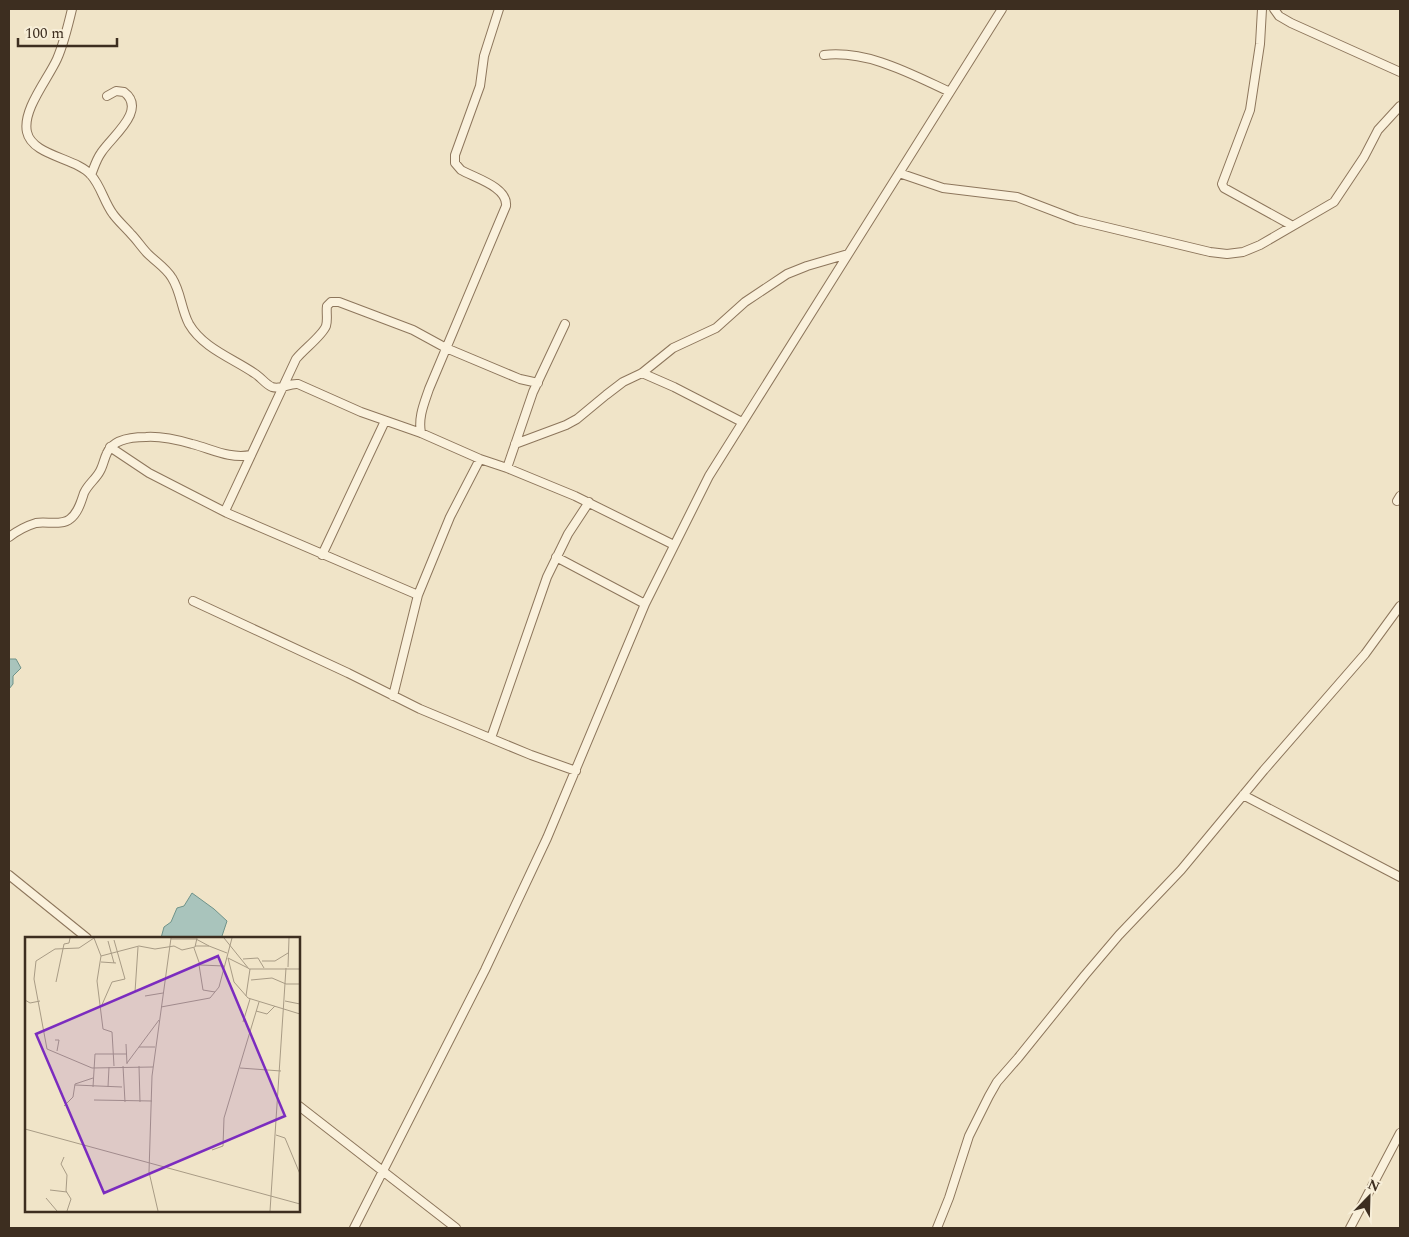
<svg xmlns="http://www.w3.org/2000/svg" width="1409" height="1237" viewBox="0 0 1409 1237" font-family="Spectral,serif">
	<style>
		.water { fill: #a9c4bc; stroke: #6f938a }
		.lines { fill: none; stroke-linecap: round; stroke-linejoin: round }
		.minor-casing { stroke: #8d765c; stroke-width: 10 }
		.minor { stroke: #faf1dc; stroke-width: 8 }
		.inset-road { fill: none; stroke: #a89b85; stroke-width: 1 }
		.view { fill: #7b2cbf; fill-opacity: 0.15; stroke: #7b2cbf; stroke-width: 2.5 }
		.inset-edge { fill: none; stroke: #3d2e20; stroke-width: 2.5 }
	</style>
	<rect width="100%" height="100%" fill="#f0e4c8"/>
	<path class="water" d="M 9,659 L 16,659 L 21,668 L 13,676 L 13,684 L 9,689 Z
		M 192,893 L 214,909 L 227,921 L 222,936 L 222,938 L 161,938 L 164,927 L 171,922 L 177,908 L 184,906 Z"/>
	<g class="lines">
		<defs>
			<path id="minor" d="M 72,9 C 68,26 64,43 57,59 C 48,79 22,110 27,132 C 32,156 77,158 91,175 C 101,186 104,202 113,214 C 118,221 125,227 131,234 C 137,240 142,248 148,254 C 156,262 166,268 172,278 C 181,292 181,309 189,324 C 203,348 232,358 254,373 C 261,377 265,384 272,387 C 281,390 289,383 298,384 L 361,412 L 421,433 L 480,459 L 507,468 L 575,496 L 674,545
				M 1262,9 L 1260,44 L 1250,110 L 1222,184 L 1224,188 L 1291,225
				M 1274,9 L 1279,16 L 1291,23 L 1400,72
				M 824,55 C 868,50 911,74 950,92
				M 899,173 L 943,188 L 1017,197 L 1077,220 L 1210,252 L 1227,254 L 1243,252 L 1260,245 L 1334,202 L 1364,157 L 1378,130 L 1400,106
				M 91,175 C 94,168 96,160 101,153 C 111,137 148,110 124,92 L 116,91 L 107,96
				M 642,373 L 674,387 L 742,422
				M 421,433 C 418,417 424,404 429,389 L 506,206 C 508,187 475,178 461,170 L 455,163 L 455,155 L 480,86 L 484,56 L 499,9
				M 515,444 L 566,425 L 577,419 L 606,395 L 623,382 L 642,373 L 673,348 L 716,328 L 745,302 L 787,274 L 807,266 L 848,254
				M 110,447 L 149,473 L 227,513 L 418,595
				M 507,468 L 533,392 L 565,324
				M 1397,501 L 1400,496
				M 225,511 L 296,359 C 304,349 322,336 326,326 C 328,320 326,312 327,306 L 331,302 L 339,302 L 413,330 L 446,348 L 520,379 L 538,383
				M 9,537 C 17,531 26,526 36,523 C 46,521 62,526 70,519 C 78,513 81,502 84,493 C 88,484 96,479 100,471 C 103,466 104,459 107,453 C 113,439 132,437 146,437 C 161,436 178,440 192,444 C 212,449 229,459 251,455
				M 322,555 L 385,421
				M 556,557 L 645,604
				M 193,601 L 348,673 L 420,709 L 531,755 L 576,771
				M 393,696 L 418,595 L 450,517 L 480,459
				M 491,738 L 547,577 L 568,534 L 589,502
				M 1243,795 L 1400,877
				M 9,875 L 87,938
				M 299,1106 L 456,1228
				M 354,1228 L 485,970 L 547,838 L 645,604 L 709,476 L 1002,9
				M 937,1228 L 949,1198 L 969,1136 L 989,1096 L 997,1082 L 1018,1058 L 1085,975 L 1119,935 L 1181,870 L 1264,770 L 1365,654 L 1400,606
				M 1350,1228 L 1400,1133"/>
		</defs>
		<use href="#minor" class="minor-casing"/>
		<use href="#minor" class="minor"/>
	</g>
	<g transform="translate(25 937)">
		<rect width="275" height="275" fill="#f0e4c8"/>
		<path class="inset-road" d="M 69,1 L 54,11 L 30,12 L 11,24 L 9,42 L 22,112 L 67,131 L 128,130M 69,1 L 76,19 L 72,44 L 78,92 L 87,95 L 89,129M 199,1 L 224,32 L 275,32M 146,2 L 171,2 L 184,9M 83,4 L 89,26M 170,9 L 184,9 L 202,16M 169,11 L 175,28 L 199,29M 76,19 L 114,9 L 130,12 L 149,9 L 157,13 L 170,10 L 172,1M 203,21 L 209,45 L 223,61 L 275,77M 203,21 L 223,31M 218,22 L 233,21 L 239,31M 237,24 L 250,24 L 263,16M 76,25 L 91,26M 174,28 L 178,53 L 190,55M 263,30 L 264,1M 226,43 L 247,41 L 261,47 L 275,47M 31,45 L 39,7 L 44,6 L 45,1M 110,55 L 113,10M 120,59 L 138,56M 221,59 L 225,32M 0,63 L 5,66 L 15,64M 260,64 L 275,67M 76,70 L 87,45 L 100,42 L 89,3M 136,70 L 185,61 L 194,50 L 207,1M 231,74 L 242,77 L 250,69M 218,85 L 225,62M 30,103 L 34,103 L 32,114M 101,107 L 102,127M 114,110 L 130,110M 102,126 L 134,83M 98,129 L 100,165M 114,129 L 115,165M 215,131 L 256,134M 50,148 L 97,150M 68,150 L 70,117 L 101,117M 83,150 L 84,130M 69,163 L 127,164M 39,169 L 48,160 L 50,147 L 68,141M 0,192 L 275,267M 251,198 L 260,201 L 275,237M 187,213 L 198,209 L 199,181 L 234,65M 39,220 L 36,227 L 42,238 L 41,254 L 46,262 L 42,274M 25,253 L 42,255M 21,261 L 32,274M 133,274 L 124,235 L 127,139 L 146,1M 245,274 L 261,31"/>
		<path class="view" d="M 193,19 L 260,179 L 79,256 L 11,97 Z"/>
		<rect width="275" height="275" class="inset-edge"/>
	</g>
	<rect width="1409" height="1237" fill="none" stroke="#3d2e20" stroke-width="20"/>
	<g transform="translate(1369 1197) rotate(23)" stroke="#f7eed8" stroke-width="4" paint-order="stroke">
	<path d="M0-4L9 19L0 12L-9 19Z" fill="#3d2e20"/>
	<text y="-8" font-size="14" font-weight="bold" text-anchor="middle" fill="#3d2e20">N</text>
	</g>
	<path d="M18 38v8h99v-8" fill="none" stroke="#3d2e20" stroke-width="2.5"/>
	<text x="25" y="38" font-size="15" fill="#3d2e20" stroke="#f7eed8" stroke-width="4" paint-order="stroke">100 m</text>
</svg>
